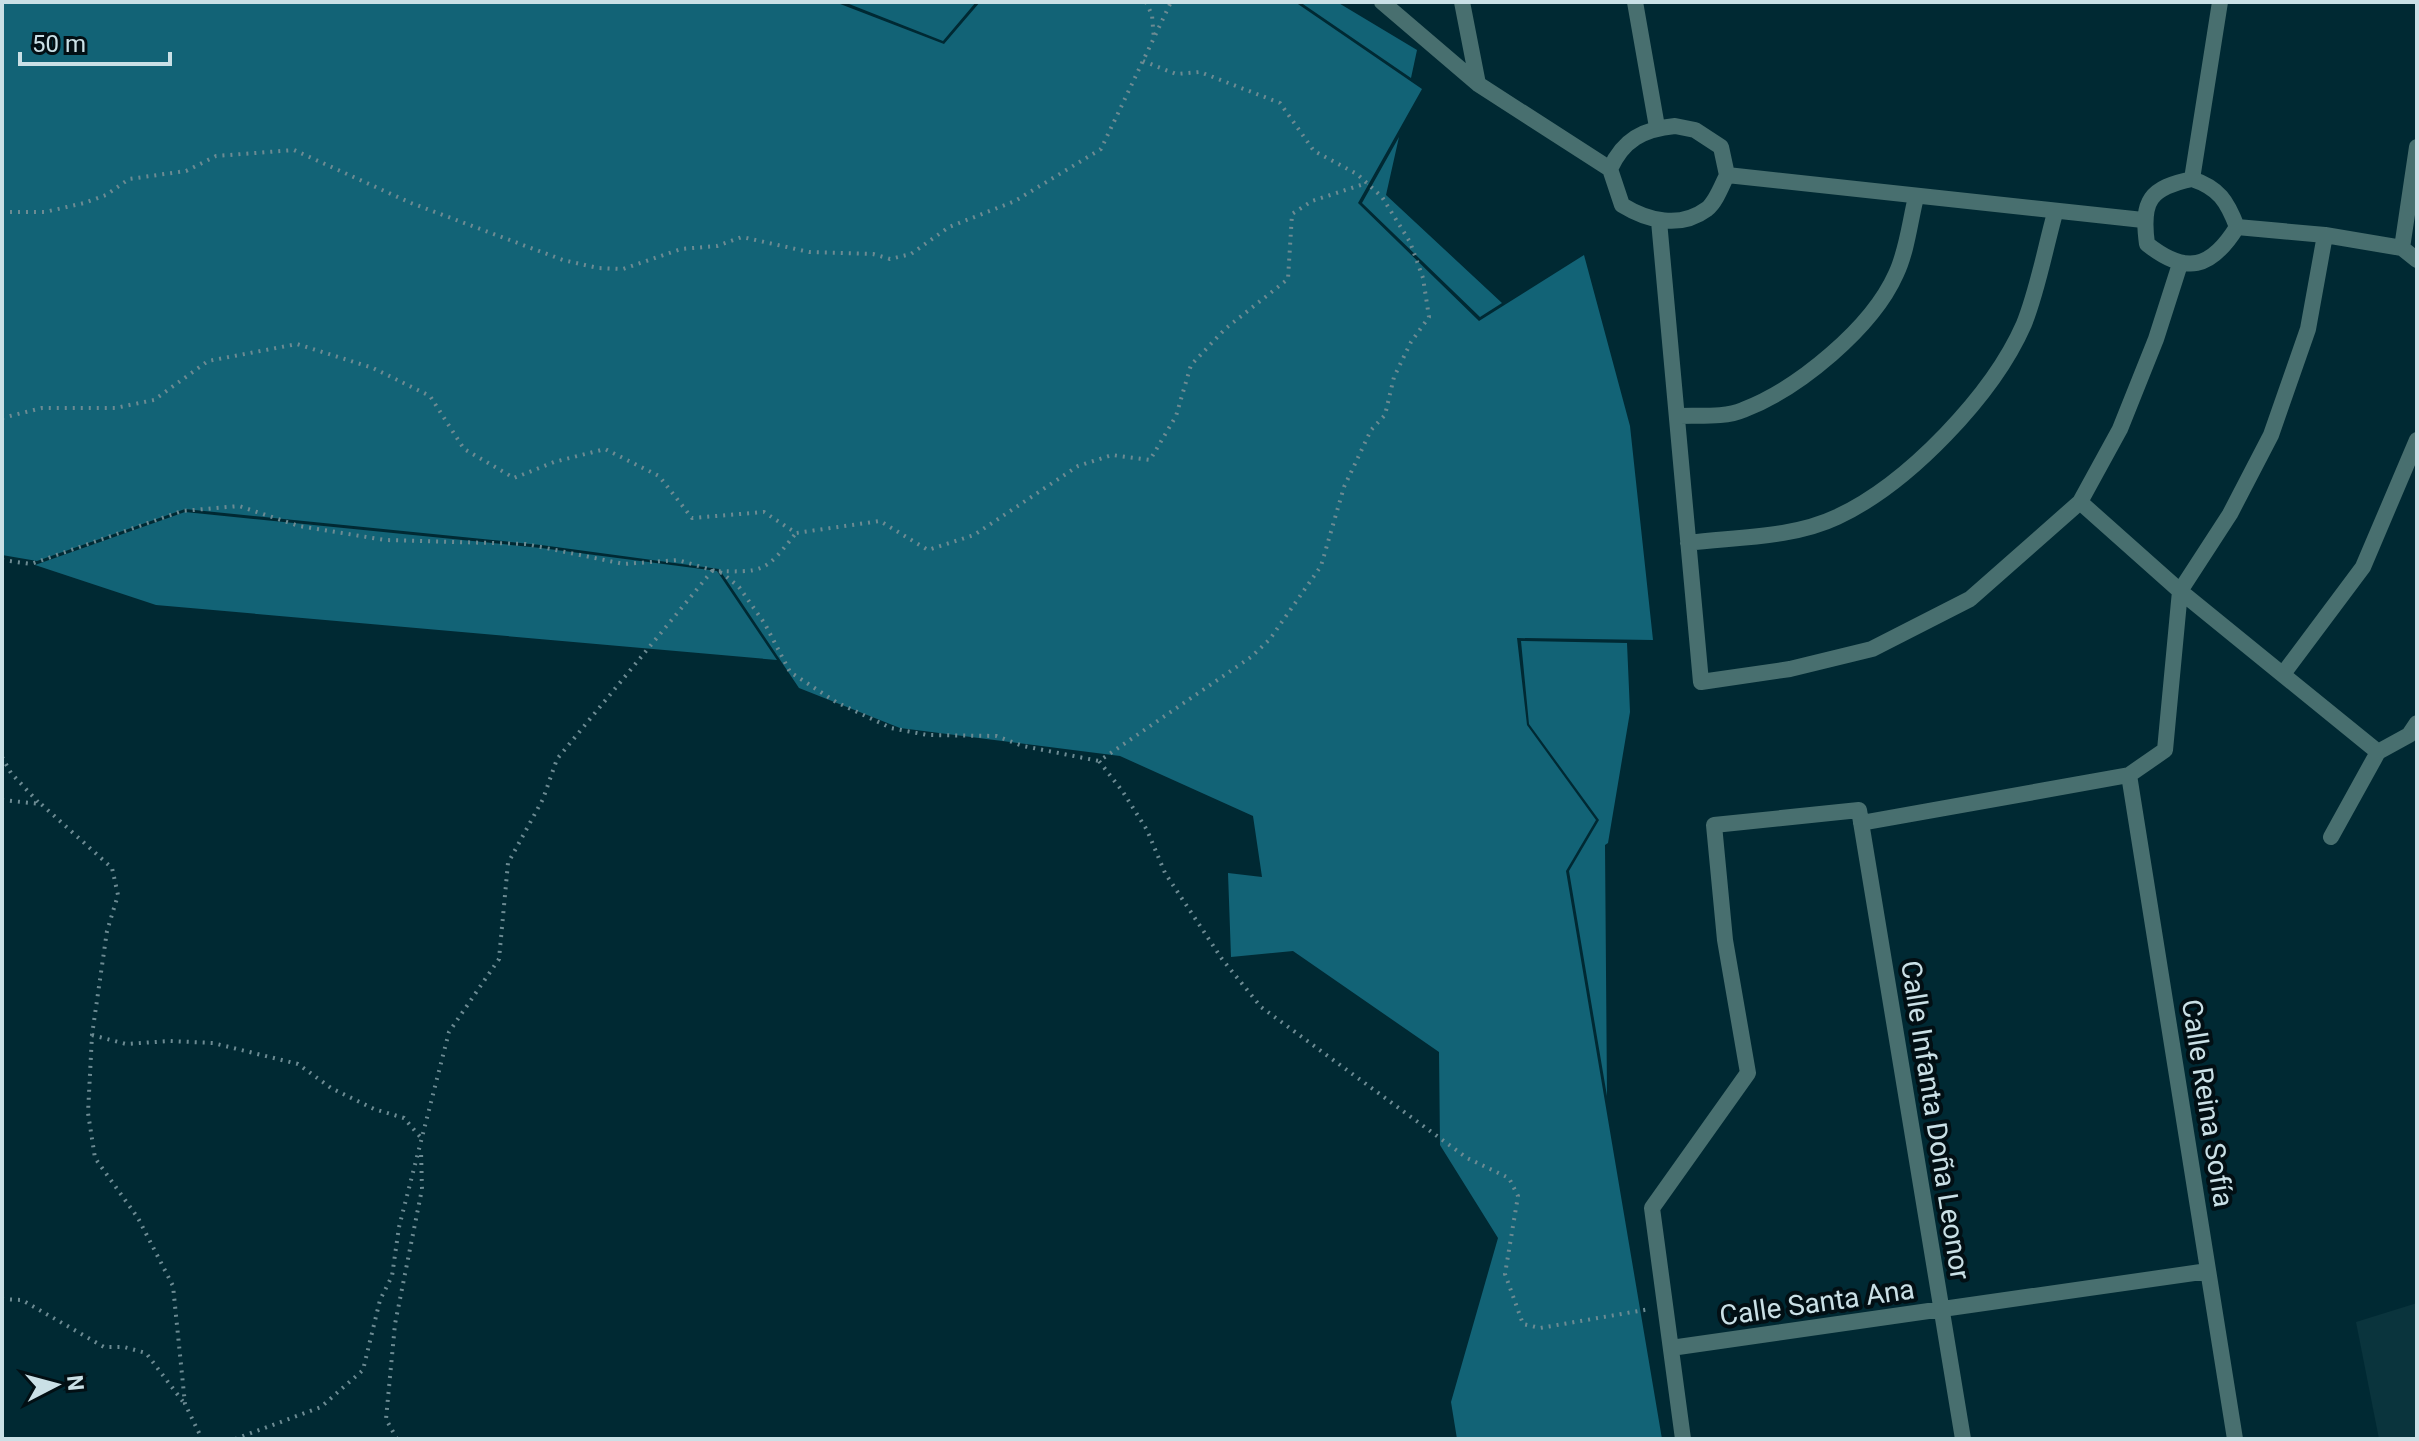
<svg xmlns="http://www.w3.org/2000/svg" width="2419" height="1441" viewBox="0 0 2419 1441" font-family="Roboto,sans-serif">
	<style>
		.built { fill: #0a343d }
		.forest { fill: #126376 }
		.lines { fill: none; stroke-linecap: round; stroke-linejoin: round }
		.path { stroke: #6c8b93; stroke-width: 4; stroke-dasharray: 2 6; stroke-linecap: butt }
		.street { stroke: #486f6f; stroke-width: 16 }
		.labels { text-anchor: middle; stroke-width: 8; stroke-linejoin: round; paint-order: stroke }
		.street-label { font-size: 28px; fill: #cae0e6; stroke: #020f14 }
	</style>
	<rect width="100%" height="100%" fill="#002933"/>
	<path class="built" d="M 2417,1303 L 2417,1439 L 2379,1439 L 2356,1322 Z"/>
	<path class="forest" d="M 2,2 L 835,2 L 944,44 L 980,2 L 1295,2 L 1422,89 L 1358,203 L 1479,321 L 1584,255 L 1630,426 L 1653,640 L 1517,638 L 1527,725 L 1596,820 L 1566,871 L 1662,1439 L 1457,1439 L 1451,1402 L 1498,1238 L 1440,1145 L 1439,1052 L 1293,951 L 1231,957 L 1228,873 L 1262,877 L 1253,816 L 1120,756 L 900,728 L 799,688 L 719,569 L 541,545 L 185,509 L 37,561 L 2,555 Z
		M 844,2 L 976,2 L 943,41 Z
		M 1300,2 L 1337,2 L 1417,50 L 1411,78 Z
		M 1399,137 L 1386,195 L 1502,303 L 1480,317 L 1362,203 Z
		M 185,512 L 541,548 L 717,571 L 777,660 L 156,605 L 35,565 Z
		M 1521,641 L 1627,643 L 1630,712 L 1608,843 L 1605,845 L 1607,1096 L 1569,871 L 1599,820 L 1529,724 Z"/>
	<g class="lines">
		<path class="path" d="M 1146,2 L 1152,15 L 1154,40
			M 1143,61 L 1176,74 L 1200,72 L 1280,103 L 1314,151 L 1357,174 L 1382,197 L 1410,242 L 1423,278 L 1429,317 L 1411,342 L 1394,377 L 1385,415 L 1371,430 L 1344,487 L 1321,566 L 1270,639 L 1251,657 L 1099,761 L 1123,792 L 1147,830 L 1165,873 L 1222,959 L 1261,1007 L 1467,1158 L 1509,1178 L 1518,1196 L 1505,1274 L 1523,1324 L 1540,1328 L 1650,1309
			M 2,212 L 45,212 L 84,203 L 106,195 L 129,179 L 186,171 L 216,156 L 294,150 L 411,203 L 563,260 L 598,268 L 623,269 L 681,249 L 717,246 L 742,237 L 809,252 L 873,254 L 890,259 L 911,254 L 949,227 L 1015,201 L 1101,149 L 1171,2
			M 2,418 L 42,408 L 115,408 L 154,400 L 208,361 L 297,344 L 373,368 L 430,396 L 464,449 L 514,478 L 554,462 L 605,449 L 659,476 L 692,518 L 764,512 L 796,533 L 880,521 L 928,550 L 974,535 L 1078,466 L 1112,455 L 1150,460 L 1176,416 L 1191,365 L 1225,329 L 1288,279 L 1292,214 L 1312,201 L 1367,183
			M 2,560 L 31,564 L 182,511 L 239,506 L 299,526 L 385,540 L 526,544 L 624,564 L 678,560 L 722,573 L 739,587 L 765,624 L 790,672 L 836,702 L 891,728 L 927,735 L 996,736 L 1023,746 L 1099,761
			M 2,757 L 11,773 L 39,803
			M 2,800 L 41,804 L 112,868 L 118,895 L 107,931 L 92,1035 L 88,1113 L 95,1158 L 138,1218 L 173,1286 L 185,1404 L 202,1439
			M 92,1035 L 126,1044 L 170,1041 L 213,1043 L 298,1064 L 331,1088 L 374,1109 L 404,1118 L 422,1139
			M 2,1299 L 22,1300 L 104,1347 L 124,1347 L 146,1353 L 184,1403
			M 235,1439 L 321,1407 L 363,1370 L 380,1300 L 392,1276 L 399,1227 L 449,1032 L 499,959 L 508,863 L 543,799 L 557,759 L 712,571 C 763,572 764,574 796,533
			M 397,1439 L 386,1419 L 395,1324 L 422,1189 L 421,1151"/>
		<path class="street" d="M 1382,2 L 1478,84 L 1610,169
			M 1462,2 L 1478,84
			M 1635,2 L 1657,127
			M 1675,126 L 1695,130 L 1721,147 L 1727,175 C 1722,185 1716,202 1707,209 C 1680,229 1648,221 1622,205 L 1610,169 C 1623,140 1643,129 1675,126 Z
			M 1727,175 L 2143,220
			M 2192,179 C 2219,188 2227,201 2237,227 C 2211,269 2186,275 2147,244 C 2141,200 2150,188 2192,179 Z
			M 2192,179 L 2220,2
			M 1659,221 L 1701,682 L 1790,669 L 1872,649 L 1970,599 L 2080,502 L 2120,429 L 2156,339 L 2180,264
			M 2237,227 L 2325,235 L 2402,248 L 2417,260
			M 2402,248 L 2417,147
			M 1677,416 C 1697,415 1725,418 1743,410 C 1798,389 1872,328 1896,274 C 1907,251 1910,221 1916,197
			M 2080,502 L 2180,591 L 2378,752
			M 1688,543 C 1736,537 1793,538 1837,517 C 1908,484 1993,395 2024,324 C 2038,289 2045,249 2055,213
			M 2283,674 L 2363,567 L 2417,440
			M 2129,775 L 2235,1439
			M 1861,823 L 2129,775 L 2165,750 L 2180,591 L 2230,514 L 2271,435 L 2308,329 L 2325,235
			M 2331,837 L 2378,752 L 2409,735 L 2417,723
			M 1671,1348 L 2208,1271
			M 1683,1439 L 1652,1208 L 1748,1073 L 1725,940 L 1714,825 L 1859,810 L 1963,1439"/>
	</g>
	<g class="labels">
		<g class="street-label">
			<text transform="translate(2208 1103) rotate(81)" y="10">Calle Reina Sofía</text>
			<text transform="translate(1936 1120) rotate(81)" y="10">Calle Infanta Doña Leonor</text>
			<text transform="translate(1817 1302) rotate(-8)" y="10">Calle Santa Ana</text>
		</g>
	</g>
	<rect width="2419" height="1441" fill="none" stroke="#cae0e6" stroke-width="8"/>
	<g transform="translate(56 1385) rotate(84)" stroke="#020f14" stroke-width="6" paint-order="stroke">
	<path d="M0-6L14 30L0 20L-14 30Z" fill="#cae0e6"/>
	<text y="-12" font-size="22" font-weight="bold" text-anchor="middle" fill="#cae0e6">N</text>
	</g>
	<path d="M20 52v12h150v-12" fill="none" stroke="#cae0e6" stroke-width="4"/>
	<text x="32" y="52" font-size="24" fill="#cae0e6" stroke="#020f14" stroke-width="6" paint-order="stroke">50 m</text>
</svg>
